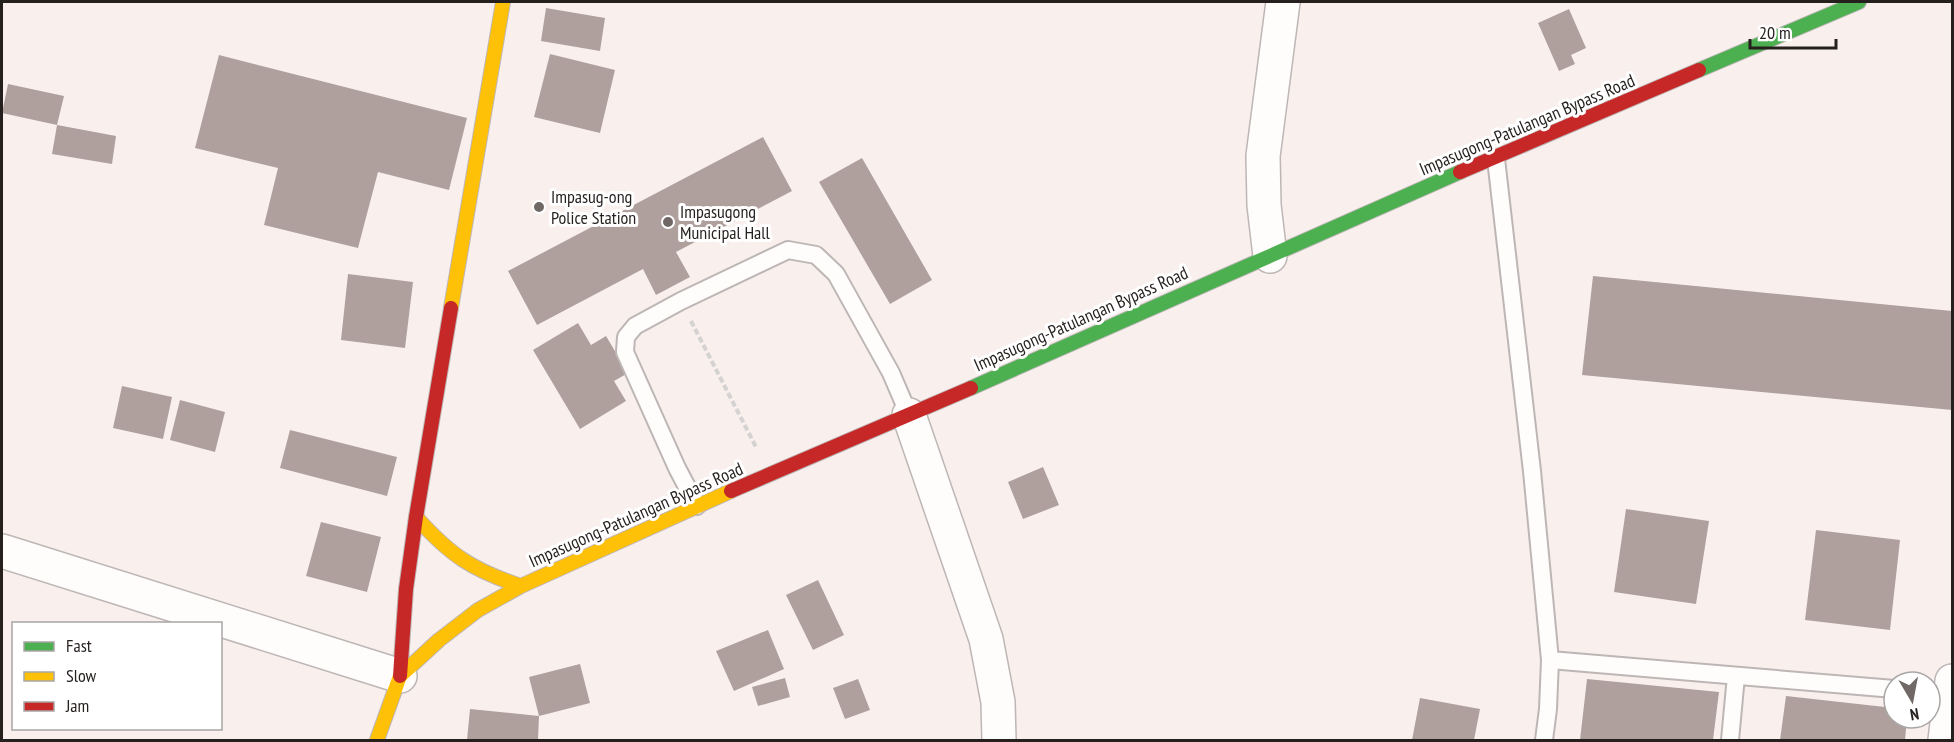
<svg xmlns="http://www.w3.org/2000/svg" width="1954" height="742" viewBox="0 0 1954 742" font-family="'PT Sans Narrow',sans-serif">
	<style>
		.building { fill: #afa09d }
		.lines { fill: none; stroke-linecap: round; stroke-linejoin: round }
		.lane-casing { stroke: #bdb6b5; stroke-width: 20 }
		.street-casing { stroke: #bdb6b5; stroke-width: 36 }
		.fast-casing { stroke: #bdb6b5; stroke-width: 16 }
		.slow-casing { stroke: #bdb6b5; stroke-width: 16 }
		.jam-casing { stroke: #bdb6b5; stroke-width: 16 }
		.path { stroke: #d5d2d2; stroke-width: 4; stroke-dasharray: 6 3; stroke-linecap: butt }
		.lane { stroke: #fefdfc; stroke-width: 16 }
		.street { stroke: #fefdfc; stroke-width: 33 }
		.fast { stroke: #4caf50; stroke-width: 14 }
		.slow { stroke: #ffc107; stroke-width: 14 }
		.jam { stroke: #c62828; stroke-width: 14 }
		.poi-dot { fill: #6f6867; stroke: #fff; stroke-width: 2 }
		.labels { text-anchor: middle; stroke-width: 6; stroke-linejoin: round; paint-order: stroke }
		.street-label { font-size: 18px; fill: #251f1e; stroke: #fff }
		.poi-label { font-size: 18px; fill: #251f1e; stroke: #fff; text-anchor: start }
	</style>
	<rect width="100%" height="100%" fill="#f9f0ee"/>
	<path class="building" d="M 546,8 L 605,18 L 600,51 L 541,41 Z
		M 1569,9 L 1586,48 L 1571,55 L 1575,64 L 1559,71 L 1538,23 Z
		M 550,54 L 615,70 L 600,133 L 534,117 Z
		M 219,55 L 467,118 L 449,190 L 378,172 L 358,248 L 264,225 L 278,168 L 195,148 Z
		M 8,84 L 64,96 L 57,125 L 2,113 Z
		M 57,125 L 116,136 L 112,164 L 52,154 Z
		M 763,137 L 792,191 L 676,252 L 690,277 L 656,295 L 643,269 L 537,325 L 508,271 Z
		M 862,158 L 932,280 L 890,304 L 819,182 Z
		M 348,274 L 413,282 L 405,348 L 341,340 Z
		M 1593,276 L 1952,311 L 1952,410 L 1582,375 Z
		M 578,323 L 591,345 L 606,336 L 628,373 L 614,381 L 626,401 L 580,429 L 533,350 Z
		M 122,386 L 172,397 L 163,439 L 113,428 Z
		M 180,400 L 225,412 L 215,452 L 170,440 Z
		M 290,430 L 397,457 L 387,496 L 280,468 Z
		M 1043,467 L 1059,505 L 1023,519 L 1008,482 Z
		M 1626,509 L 1709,521 L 1696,604 L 1614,592 Z
		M 321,522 L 381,537 L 367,592 L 306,576 Z
		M 1816,530 L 1900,540 L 1890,630 L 1805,620 Z
		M 818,580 L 844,635 L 813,650 L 786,595 Z
		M 768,630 L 784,669 L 734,691 L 716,651 Z
		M 580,664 L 590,703 L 539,716 L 529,677 Z
		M 785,678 L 790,697 L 758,706 L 752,687 Z
		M 858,679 L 870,710 L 845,719 L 833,688 Z
		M 1587,679 L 1719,692 L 1713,740 L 1580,740 Z
		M 1786,696 L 1894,708 L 1894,718 L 1907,718 L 1905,740 L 1780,740 Z
		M 1420,698 L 1480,709 L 1474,740 L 1412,740 Z
		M 470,709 L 539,716 L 538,740 L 467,740 Z"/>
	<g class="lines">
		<defs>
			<path id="lane" d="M 1496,159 L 1532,471 L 1550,660 L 1548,709 L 1544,740
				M 697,506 L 677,468 L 625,352 L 626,337 L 635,326 L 681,301 L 788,250 L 816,255 L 836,274 L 891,373 L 909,415
				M 1550,660 L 1894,689
				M 1730,740 L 1736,676"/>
			<path id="street" d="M 1270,256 L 1264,205 L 1263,156 L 1283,2
				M 909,415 L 986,639 L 998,702 L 999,740
				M 2,551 L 400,676
				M 1945,740 L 1952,681"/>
			<path id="fast" d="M 1699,70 L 1859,2
				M 971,388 L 1460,172"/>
			<path id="slow" d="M 451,308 L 503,2
				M 416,517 C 450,555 472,570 521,586
				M 377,740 L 400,676 L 439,640 L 478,610 L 521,586 L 731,491"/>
			<path id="jam" d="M 1460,172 L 1699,70
				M 731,491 L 971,388
				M 400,676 L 406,589 L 416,517 L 451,308"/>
		</defs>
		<use href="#lane" class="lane-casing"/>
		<use href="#street" class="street-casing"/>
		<use href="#fast" class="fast-casing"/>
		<use href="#slow" class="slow-casing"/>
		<use href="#jam" class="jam-casing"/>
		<path class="path" d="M 691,321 L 756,447"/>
		<use href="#lane" class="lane"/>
		<use href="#street" class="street"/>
		<use href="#fast" class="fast"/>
		<use href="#slow" class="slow"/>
		<use href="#jam" class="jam"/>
	</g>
	<g class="poi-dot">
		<circle cx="539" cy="207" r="6"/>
		<circle cx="668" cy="222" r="6"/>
	</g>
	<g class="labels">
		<g class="street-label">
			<text transform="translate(1527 125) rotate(-23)" y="6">Impasugong-Patulangan Bypass Road</text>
			<text transform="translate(1081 319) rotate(-24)" y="6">Impasugong-Patulangan Bypass Road</text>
			<text transform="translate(636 515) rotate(-24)" y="6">Impasugong-Patulangan Bypass Road</text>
		</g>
		<g class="poi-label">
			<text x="551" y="203">Impasug-ong<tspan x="551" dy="21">Police Station</tspan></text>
			<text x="680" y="218">Impasugong<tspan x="680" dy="21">Municipal Hall</tspan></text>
		</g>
	</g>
	<rect width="1954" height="742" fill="none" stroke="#251f1e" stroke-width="6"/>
	<rect x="12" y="622" width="210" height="108" fill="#ffffff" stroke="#a8a5a5" stroke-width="1.5"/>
	<rect x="24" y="642" width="30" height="9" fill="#4caf50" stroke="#a8a5a5" stroke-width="1.5"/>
	<text x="66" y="652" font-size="18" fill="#251f1e">Fast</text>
	<rect x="24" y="672" width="30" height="9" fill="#ffc107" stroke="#a8a5a5" stroke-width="1.5"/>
	<text x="66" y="682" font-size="18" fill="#251f1e">Slow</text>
	<rect x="24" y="702" width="30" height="9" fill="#c62828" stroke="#a8a5a5" stroke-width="1.5"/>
	<text x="66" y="712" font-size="18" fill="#251f1e">Jam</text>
	<g transform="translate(1912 700) rotate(170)"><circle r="28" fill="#ffffff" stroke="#a8a5a5" stroke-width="1.5"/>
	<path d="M0-4.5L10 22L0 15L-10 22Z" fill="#6f6867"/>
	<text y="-9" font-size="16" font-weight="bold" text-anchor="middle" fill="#251f1e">N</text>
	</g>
	<path d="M1750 39v9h86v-9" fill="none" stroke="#251f1e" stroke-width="3"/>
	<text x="1759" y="39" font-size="18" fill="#251f1e" stroke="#ffffff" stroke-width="4.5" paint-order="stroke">20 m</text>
</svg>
